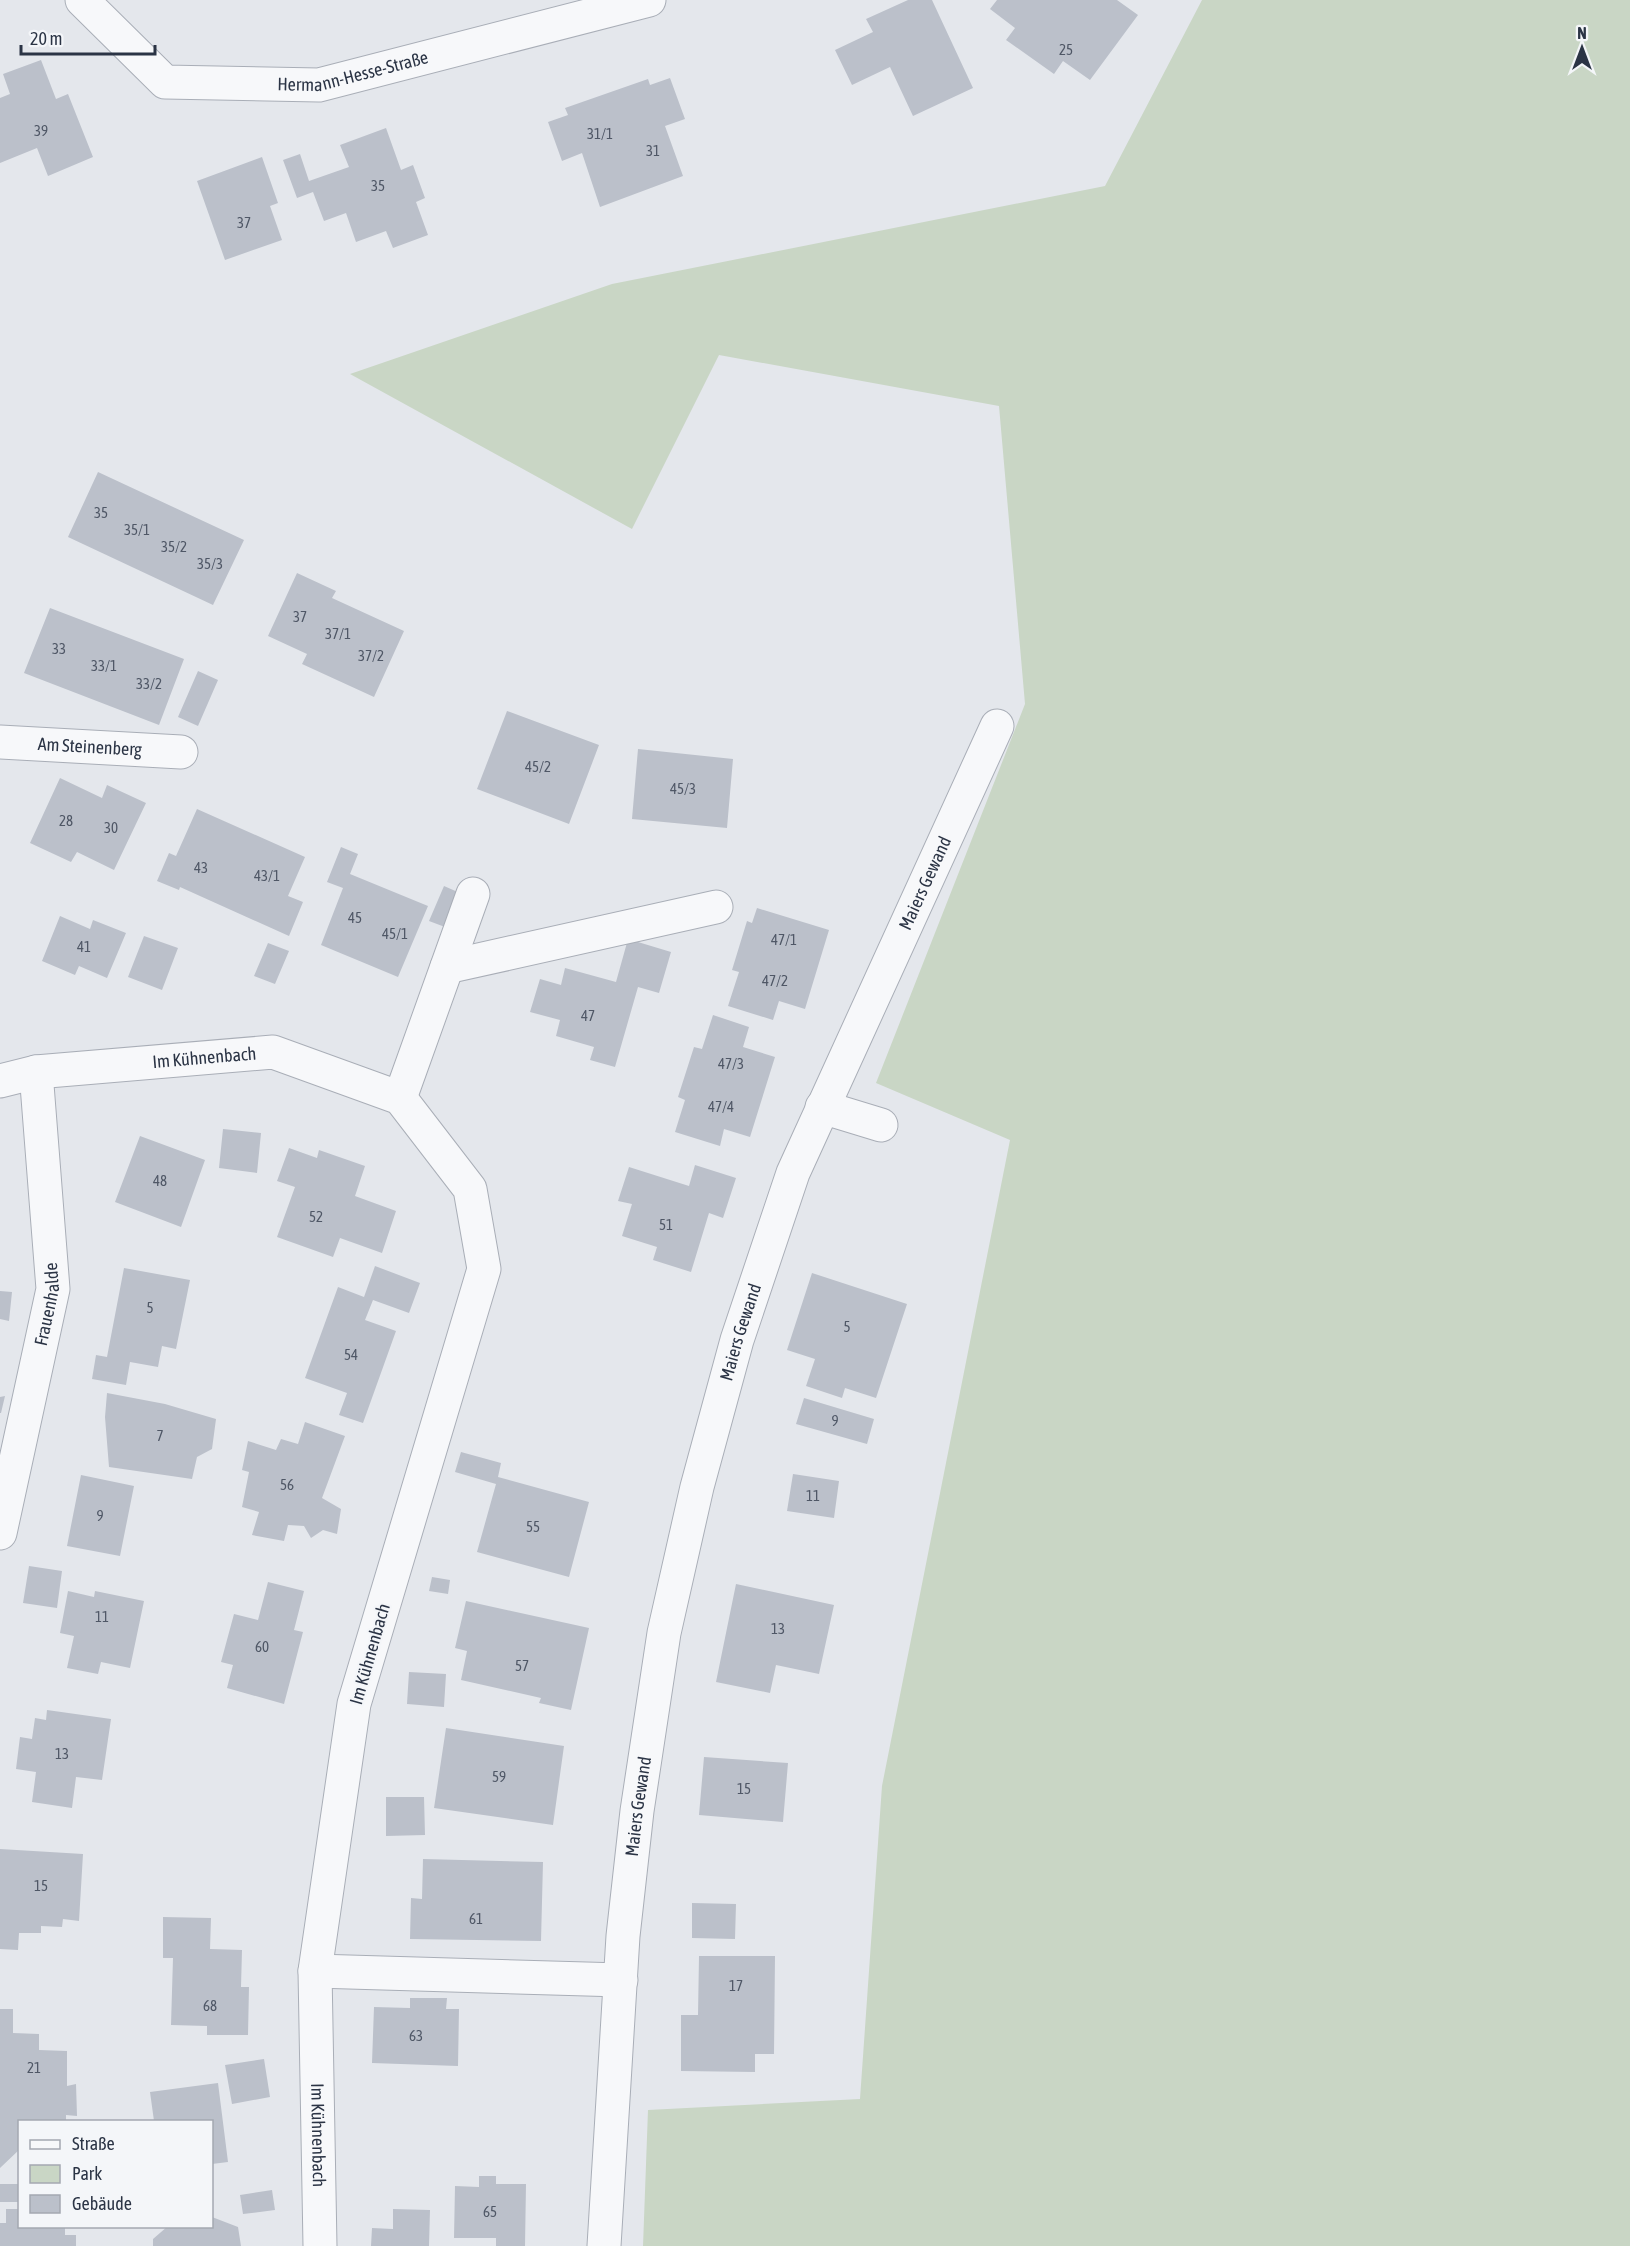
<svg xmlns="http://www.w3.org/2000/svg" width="1630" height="2246" viewBox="0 0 1630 2246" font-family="'Asap Condensed',sans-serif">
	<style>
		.green { fill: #c9d6c5 }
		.building { fill: #bbc0ca }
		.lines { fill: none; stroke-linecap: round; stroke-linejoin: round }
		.minor-casing { stroke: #a9aeb7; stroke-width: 35 }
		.minor { stroke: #f7f8fa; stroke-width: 33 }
		.labels { text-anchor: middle; stroke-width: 4.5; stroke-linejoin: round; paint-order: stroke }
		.number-label { font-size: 15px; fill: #4f5766 }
		.street-label { font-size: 18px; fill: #2b3445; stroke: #f4f6f9 }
	</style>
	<rect width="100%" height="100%" fill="#e4e7ec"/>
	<path class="green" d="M 1202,0 L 1630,0 L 1630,2246 L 643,2246 L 648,2110 L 860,2099 L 882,1786 L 1010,1140 L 876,1083 L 1025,704 L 999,406 L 719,355 L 632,529 L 350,374 L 612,284 L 1105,186 Z"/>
	<path class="building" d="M 908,0 L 932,0 L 973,88 L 913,116 L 890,67 L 852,85 L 835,50 L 873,32 L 866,19 Z
		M 997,0 L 1117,0 L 1138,15 L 1090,80 L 1063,61 L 1054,74 L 1006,40 L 1015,28 L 990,9 Z
		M 41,60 L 56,99 L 68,94 L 93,157 L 48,176 L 37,148 L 0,163 L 0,98 L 10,94 L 3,74 Z
		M 670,78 L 685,119 L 665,126 L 683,176 L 600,207 L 582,153 L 562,161 L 548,122 L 568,115 L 565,108 L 648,79 L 650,85 Z
		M 386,128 L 401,170 L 413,165 L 425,198 L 416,202 L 428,235 L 393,248 L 386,231 L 356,242 L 346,213 L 324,221 L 313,192 L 297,198 L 283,160 L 300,154 L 309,181 L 349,167 L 340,145 Z
		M 262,157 L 278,203 L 270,206 L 282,240 L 225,260 L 197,181 Z
		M 98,472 L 244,540 L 213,605 L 68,537 Z
		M 297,573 L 336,591 L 332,598 L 404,631 L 374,697 L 302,664 L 307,654 L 268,636 Z
		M 50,608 L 184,659 L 159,725 L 24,673 Z
		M 198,671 L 218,680 L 198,726 L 178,717 Z
		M 507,711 L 599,745 L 569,824 L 477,789 Z
		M 638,749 L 733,759 L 727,828 L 632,819 Z
		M 60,778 L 102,798 L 107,785 L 146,803 L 114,870 L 77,852 L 71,862 L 30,843 Z
		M 197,809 L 305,857 L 288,896 L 303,902 L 289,936 L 180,887 L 179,890 L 157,881 L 169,853 L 176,856 Z
		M 341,847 L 358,854 L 350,874 L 428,906 L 398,977 L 321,945 L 343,888 L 327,882 Z
		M 444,886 L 460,893 L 445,927 L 429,921 Z
		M 757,908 L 829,930 L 805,1009 L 779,1001 L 773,1020 L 728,1006 L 739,972 L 732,970 L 747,921 L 752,923 Z
		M 60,916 L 90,929 L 93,920 L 126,933 L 107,978 L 79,966 L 75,975 L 42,961 Z
		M 144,936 L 178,948 L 162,990 L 128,977 Z
		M 628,939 L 671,952 L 659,993 L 638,987 L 615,1067 L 590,1060 L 594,1047 L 556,1036 L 560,1020 L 530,1012 L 540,979 L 561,985 L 565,968 L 616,982 Z
		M 268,943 L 289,951 L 275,984 L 254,976 Z
		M 713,1015 L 749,1027 L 743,1047 L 775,1057 L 750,1137 L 724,1129 L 720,1146 L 675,1132 L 685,1100 L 678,1097 L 694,1047 L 702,1049 Z
		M 223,1129 L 261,1133 L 257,1173 L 219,1168 Z
		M 140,1136 L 205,1160 L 181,1227 L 115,1202 Z
		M 289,1148 L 317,1158 L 319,1150 L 365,1166 L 355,1196 L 396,1211 L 382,1253 L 340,1238 L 333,1257 L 277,1237 L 295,1187 L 277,1181 Z
		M 695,1165 L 736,1178 L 723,1218 L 709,1213 L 691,1272 L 653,1260 L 657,1247 L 622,1236 L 632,1204 L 618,1201 L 629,1167 L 689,1186 Z
		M 375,1266 L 420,1283 L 409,1313 L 373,1300 L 365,1320 L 396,1331 L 363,1423 L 339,1415 L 347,1393 L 305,1378 L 338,1287 L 364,1297 Z
		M 124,1268 L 190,1280 L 176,1349 L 162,1346 L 158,1367 L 130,1362 L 126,1385 L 92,1379 L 96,1355 L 107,1357 Z
		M 812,1273 L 907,1304 L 876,1398 L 845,1388 L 842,1398 L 806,1386 L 815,1359 L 787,1350 Z
		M 0,1291 L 12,1292 L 9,1321 L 0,1319 Z
		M 107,1393 L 165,1404 L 216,1419 L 212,1449 L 197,1457 L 192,1479 L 109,1467 L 105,1417 Z
		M 5,1396 L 1,1413 L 0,1413 L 0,1397 Z
		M 804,1398 L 874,1419 L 867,1444 L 796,1424 Z
		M 305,1422 L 345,1436 L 322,1498 L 341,1509 L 337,1534 L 323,1530 L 311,1538 L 304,1526 L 288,1525 L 284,1541 L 252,1535 L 259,1512 L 242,1507 L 249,1472 L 242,1470 L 248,1441 L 276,1450 L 281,1439 L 298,1444 Z
		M 461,1452 L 501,1463 L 498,1477 L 589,1502 L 569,1577 L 477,1552 L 496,1484 L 455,1472 Z
		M 793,1474 L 839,1481 L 834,1518 L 787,1511 Z
		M 81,1475 L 134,1486 L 120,1556 L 67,1546 Z
		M 29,1566 L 62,1571 L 57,1608 L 23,1603 Z
		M 432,1577 L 450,1580 L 448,1594 L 429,1591 Z
		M 268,1582 L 304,1591 L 294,1630 L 303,1632 L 284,1704 L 227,1688 L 233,1665 L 221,1662 L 234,1614 L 258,1620 Z
		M 736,1584 L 834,1605 L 819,1674 L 776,1665 L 770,1693 L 716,1682 Z
		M 68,1591 L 94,1597 L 95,1591 L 144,1601 L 130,1668 L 101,1662 L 98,1674 L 67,1668 L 74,1636 L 60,1633 Z
		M 466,1601 L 589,1628 L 571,1710 L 539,1703 L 541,1698 L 461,1680 L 467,1651 L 455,1648 Z
		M 409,1672 L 446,1674 L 444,1707 L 407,1704 Z
		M 47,1710 L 111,1719 L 102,1780 L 76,1777 L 72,1808 L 32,1802 L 36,1772 L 16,1769 L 20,1737 L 32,1739 L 35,1718 L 46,1720 Z
		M 446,1728 L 564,1746 L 553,1825 L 434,1808 Z
		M 704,1757 L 788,1763 L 783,1822 L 699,1815 Z
		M 386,1797 L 424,1797 L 425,1835 L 386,1836 Z
		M 0,1849 L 83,1854 L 79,1921 L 63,1919 L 62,1927 L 41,1926 L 41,1933 L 19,1933 L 18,1950 L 0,1949 Z
		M 423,1859 L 543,1862 L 541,1941 L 410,1939 L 411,1898 L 422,1899 Z
		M 692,1903 L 736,1904 L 735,1939 L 692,1938 Z
		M 163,1917 L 211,1918 L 210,1949 L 242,1950 L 241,1987 L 249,1987 L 248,2035 L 207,2035 L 207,2026 L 171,2025 L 173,1958 L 163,1958 Z
		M 699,1956 L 775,1956 L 774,2054 L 755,2054 L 755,2072 L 681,2071 L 681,2015 L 698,2015 Z
		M 410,1998 L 447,1998 L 446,2009 L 459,2009 L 458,2066 L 372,2063 L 374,2007 L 410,2008 Z
		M 0,2009 L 13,2009 L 13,2033 L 39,2034 L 39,2050 L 67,2051 L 67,2086 L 76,2084 L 77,2116 L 66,2115 L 66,2121 L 20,2121 L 20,2149 L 0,2168 Z
		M 264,2059 L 270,2097 L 232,2104 L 225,2065 Z
		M 218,2083 L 228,2162 L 212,2164 L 212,2121 L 154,2121 L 150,2092 Z
		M 479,2176 L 496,2176 L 496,2184 L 526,2184 L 525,2246 L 496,2246 L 496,2238 L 454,2238 L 455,2186 L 479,2187 Z
		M 0,2184 L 20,2184 L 20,2202 L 0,2202 Z
		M 272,2190 L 275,2210 L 243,2214 L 240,2195 Z
		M 6,2209 L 20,2209 L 20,2226 L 65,2226 L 65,2235 L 76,2235 L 76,2246 L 0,2246 L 0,2223 L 6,2223 Z
		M 393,2209 L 430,2210 L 429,2246 L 371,2246 L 372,2228 L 393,2229 Z
		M 212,2217 L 238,2227 L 241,2246 L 153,2246 L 153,2239 L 168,2226 L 212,2226 Z"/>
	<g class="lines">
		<defs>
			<g id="minor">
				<path id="s1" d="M 82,0 L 165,82 L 319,85 L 649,0"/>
				<path id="s2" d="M 0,742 L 181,752"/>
				<path d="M 447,967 L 716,907"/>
				<path id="s3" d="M 0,1081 L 36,1072 L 273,1052 L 400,1098 L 470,1189 L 484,1269 L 354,1704 L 315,1971 L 320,2246"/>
				<path d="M 400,1098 L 473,894"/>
				<path d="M 822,1107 L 881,1125"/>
				<path id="s4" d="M 0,1533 L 53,1289 L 36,1072"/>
				<path d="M 315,1971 L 621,1980"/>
				<path id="s5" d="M 604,2246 L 623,1936 L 637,1811 L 664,1633 L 697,1487 L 737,1340 L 793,1173 L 997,726"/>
			</g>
		</defs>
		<use href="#minor" class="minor-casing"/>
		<use href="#minor" class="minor"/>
	</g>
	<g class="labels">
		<g class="number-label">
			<text x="1066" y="55">25</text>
			<text x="41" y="136">39</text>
			<text x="600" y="139">31/1</text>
			<text x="653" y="156">31</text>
			<text x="378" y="191">35</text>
			<text x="244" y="228">37</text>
			<text x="101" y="518">35</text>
			<text x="137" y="535">35/1</text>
			<text x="174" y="552">35/2</text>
			<text x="210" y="569">35/3</text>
			<text x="300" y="622">37</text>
			<text x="338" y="639">37/1</text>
			<text x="59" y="654">33</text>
			<text x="371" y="661">37/2</text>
			<text x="104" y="671">33/1</text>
			<text x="149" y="689">33/2</text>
			<text x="538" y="772">45/2</text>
			<text x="683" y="794">45/3</text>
			<text x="66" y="826">28</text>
			<text x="111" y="833">30</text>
			<text x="201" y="873">43</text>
			<text x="267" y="881">43/1</text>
			<text x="355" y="923">45</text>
			<text x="395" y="939">45/1</text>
			<text x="784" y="945">47/1</text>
			<text x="84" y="952">41</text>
			<text x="775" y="986">47/2</text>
			<text x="588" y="1021">47</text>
			<text x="731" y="1069">47/3</text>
			<text x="721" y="1112">47/4</text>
			<text x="160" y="1186">48</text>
			<text x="316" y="1222">52</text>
			<text x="666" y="1230">51</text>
			<text x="150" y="1313">5</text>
			<text x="847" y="1332">5</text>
			<text x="351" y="1360">54</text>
			<text x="835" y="1426">9</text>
			<text x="160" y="1441">7</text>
			<text x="287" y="1490">56</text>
			<text x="813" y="1501">11</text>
			<text x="100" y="1521">9</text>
			<text x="533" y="1532">55</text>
			<text x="102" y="1622">11</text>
			<text x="778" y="1634">13</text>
			<text x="262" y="1652">60</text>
			<text x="522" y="1671">57</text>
			<text x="62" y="1759">13</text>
			<text x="499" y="1782">59</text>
			<text x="744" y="1794">15</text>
			<text x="41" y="1891">15</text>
			<text x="476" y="1924">61</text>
			<text x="736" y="1991">17</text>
			<text x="210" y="2011">68</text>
			<text x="416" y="2041">63</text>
			<text x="34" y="2073">21</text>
			<text x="490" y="2217">65</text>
		</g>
		<g class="street-label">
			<text dy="6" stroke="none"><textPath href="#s1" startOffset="306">Hermann-Hesse-Straße</textPath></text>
			<text dy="6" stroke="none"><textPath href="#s2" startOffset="90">Am Steinenberg</textPath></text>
			<text dy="6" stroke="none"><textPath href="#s5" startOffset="1413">Maiers Gewand</textPath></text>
			<text dy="6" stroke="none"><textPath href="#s3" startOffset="206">Im Kühnenbach</textPath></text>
			<text dy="6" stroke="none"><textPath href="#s4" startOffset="234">Frauenhalde</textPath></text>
			<text dy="6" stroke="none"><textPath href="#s5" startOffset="927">Maiers Gewand</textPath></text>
			<text transform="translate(370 1654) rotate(-74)" y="6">Im Kühnenbach</text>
			<text dy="6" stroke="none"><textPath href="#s5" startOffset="441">Maiers Gewand</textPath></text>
			<text dy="6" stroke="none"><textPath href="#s3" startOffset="1494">Im Kühnenbach</textPath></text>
		</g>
	</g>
	<rect x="18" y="2120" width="195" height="108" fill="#f4f6f9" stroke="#a4a8b1" stroke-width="1.5"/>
	<rect x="30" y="2140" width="30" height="9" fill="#f7f8fa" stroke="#a4a8b1" stroke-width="1.5"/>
	<text x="72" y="2150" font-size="18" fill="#2b3445">Straße</text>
	<rect x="30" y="2165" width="30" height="18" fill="#c9d6c5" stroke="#a4a8b1" stroke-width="1.5"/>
	<text x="72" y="2180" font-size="18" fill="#2b3445">Park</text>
	<rect x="30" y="2195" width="30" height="18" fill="#bbc0ca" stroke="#a4a8b1" stroke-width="1.5"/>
	<text x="72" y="2210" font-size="18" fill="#2b3445">Gebäude</text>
	<g transform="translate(1582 48)" stroke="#f4f6f9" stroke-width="4.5" paint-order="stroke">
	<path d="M0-4.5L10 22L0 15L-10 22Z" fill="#2b3445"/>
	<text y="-9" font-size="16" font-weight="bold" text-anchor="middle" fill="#2b3445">N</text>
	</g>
	<path d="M21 45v9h134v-9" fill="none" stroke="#2b3445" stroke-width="3"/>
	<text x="30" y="45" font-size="18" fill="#2b3445" stroke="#f4f6f9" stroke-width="4.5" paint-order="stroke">20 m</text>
</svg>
